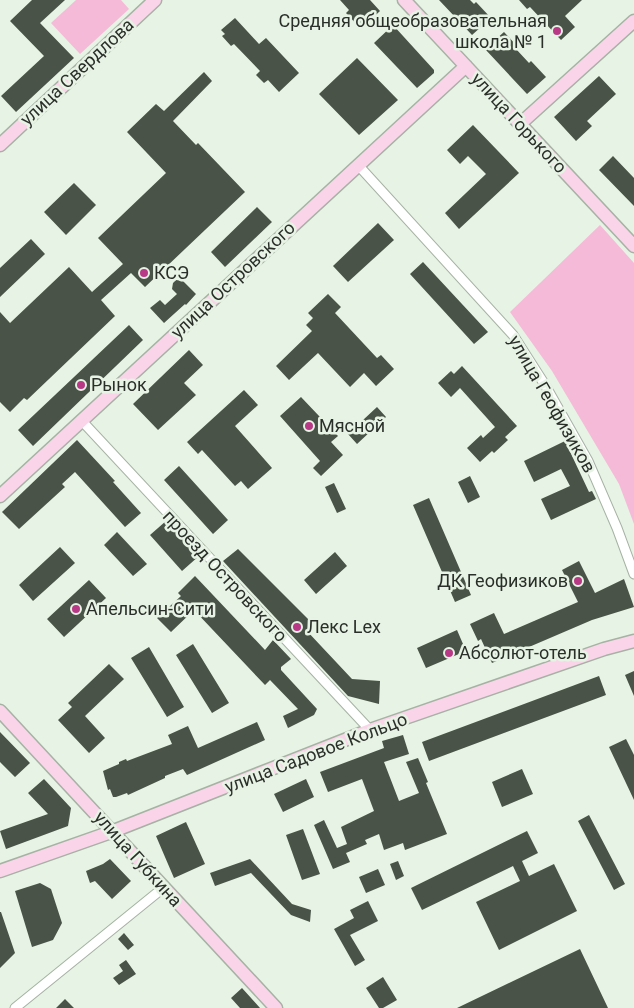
<svg xmlns="http://www.w3.org/2000/svg" width="634" height="1008" viewBox="0 0 634 1008" font-family="Roboto,sans-serif">
	<style>
		.green { fill: #f5bad7 }
		.building { fill: #495347 }
		.lines { fill: none; stroke-linecap: round; stroke-linejoin: round }
		.street-casing { stroke: #a6b2a4; stroke-width: 11 }
		.secondary-casing { stroke: #a6b2a4; stroke-width: 15 }
		.street { stroke: #fff; stroke-width: 9 }
		.secondary { stroke: #fad5ea; stroke-width: 12 }
		.poi-dot { fill: #b83986; stroke: #e7f3e4; stroke-width: 2 }
		.labels { text-anchor: middle; stroke-width: 5; stroke-linejoin: round; paint-order: stroke }
		.poi-label { font-size: 18px; fill: #2b2f2a; stroke: #e7f3e4; text-anchor: start }
		.street-label { font-size: 18px; fill: #2b2f2a; stroke: #e7f3e4 }
	</style>
	<rect width="100%" height="100%" fill="#e7f3e4"/>
	<path class="green" d="M 76,0 L 121,0 L 129,9 L 80,54 L 51,23 Z
		M 600,225 L 634,263 L 634,524 L 619,484 L 552,371 L 510,312 Z"/>
	<path class="building" d="M 32,0 L 65,0 L 40,23 L 74,58 L 16,112 L 1,96 L 44,56 L 10,21 Z
		M 340,0 L 370,0 L 380,11 L 361,29 L 346,13 L 349,10 Z
		M 439,0 L 470,0 L 474,4 L 476,2 L 491,18 L 472,35 Z
		M 519,0 L 582,0 L 565,16 L 575,27 L 561,40 L 530,7 L 527,9 Z
		M 235,18 L 259,44 L 266,38 L 299,73 L 279,92 L 268,80 L 264,83 L 256,75 L 260,71 L 234,44 L 231,46 L 222,36 L 225,34 L 221,30 Z
		M 393,25 L 434,70 L 434,73 L 417,88 L 374,43 Z
		M 504,32 L 518,47 L 516,49 L 529,63 L 531,61 L 546,77 L 527,94 L 485,49 Z
		M 357,58 L 398,100 L 359,135 L 319,94 Z
		M 204,72 L 212,81 L 173,121 L 196,145 L 198,143 L 245,192 L 145,287 L 131,273 L 101,300 L 115,316 L 27,400 L 24,398 L 10,412 L 0,402 L 0,312 L 10,323 L 69,267 L 92,292 L 123,264 L 98,238 L 166,173 L 127,132 L 156,104 L 164,111 Z
		M 599,76 L 616,94 L 587,121 L 592,126 L 576,141 L 554,117 Z
		M 473,125 L 519,173 L 459,229 L 445,213 L 486,174 L 468,156 L 460,164 L 447,150 Z
		M 613,156 L 634,178 L 634,206 L 599,170 Z
		M 74,183 L 96,205 L 66,235 L 44,212 Z
		M 257,207 L 272,222 L 225,267 L 211,252 Z
		M 378,223 L 394,240 L 348,282 L 333,266 Z
		M 31,239 L 45,254 L 0,297 L 0,268 Z
		M 423,262 L 488,332 L 474,344 L 410,274 Z
		M 176,280 L 183,281 L 196,294 L 186,305 L 185,304 L 164,323 L 150,308 L 160,300 L 165,305 L 177,294 L 172,289 L 173,283 Z
		M 328,294 L 341,307 L 335,313 L 377,358 L 381,355 L 394,369 L 376,386 L 364,373 L 350,387 L 318,353 L 289,380 L 276,366 L 312,331 L 306,325 L 313,318 L 308,313 Z
		M 129,325 L 143,340 L 33,446 L 18,430 Z
		M 189,350 L 203,365 L 184,383 L 196,395 L 158,430 L 133,404 Z
		M 462,366 L 517,426 L 505,437 L 508,440 L 494,453 L 492,451 L 480,462 L 467,448 L 481,435 L 483,438 L 495,427 L 460,388 L 451,397 L 438,383 L 451,371 L 454,374 Z
		M 244,390 L 258,405 L 235,426 L 272,468 L 248,489 L 241,481 L 235,486 L 202,450 L 198,454 L 187,442 Z
		M 301,397 L 338,436 L 331,442 L 343,455 L 321,476 L 313,468 L 320,461 L 280,416 Z
		M 377,407 L 386,417 L 357,444 L 348,434 Z
		M 77,440 L 115,481 L 113,482 L 141,513 L 125,527 L 75,472 L 62,484 L 65,487 L 19,529 L 2,512 Z
		M 565,441 L 589,492 L 592,491 L 596,499 L 551,520 L 541,499 L 570,486 L 561,469 L 534,482 L 524,461 Z
		M 179,466 L 228,520 L 213,534 L 164,480 Z
		M 470,476 L 480,497 L 468,503 L 458,482 Z
		M 334,483 L 346,509 L 337,513 L 325,487 Z
		M 429,498 L 471,595 L 455,602 L 413,505 Z
		M 166,521 L 199,556 L 182,571 L 150,535 Z
		M 117,532 L 147,564 L 133,576 L 104,545 Z
		M 60,547 L 75,563 L 33,601 L 19,585 Z
		M 238,549 L 313,624 L 306,630 L 352,679 L 380,681 L 379,704 L 348,696 L 223,561 Z
		M 335,552 L 347,566 L 316,594 L 304,580 Z
		M 579,561 L 595,593 L 624,579 L 634,607 L 592,620 L 492,663 L 481,639 L 478,641 L 470,624 L 494,613 L 504,634 L 578,602 L 562,570 Z
		M 195,576 L 265,650 L 273,640 L 291,659 L 281,667 L 281,670 L 317,709 L 314,715 L 288,728 L 283,716 L 298,709 L 270,680 L 265,685 L 194,610 L 171,632 L 157,618 L 181,596 L 178,593 Z
		M 89,580 L 106,598 L 64,637 L 47,619 Z
		M 457,630 L 466,651 L 426,668 L 417,648 Z
		M 193,644 L 229,703 L 212,713 L 176,655 Z
		M 149,647 L 184,707 L 167,717 L 131,658 Z
		M 109,664 L 124,679 L 85,716 L 105,738 L 89,753 L 58,720 L 72,707 L 68,703 Z
		M 634,671 L 634,696 L 625,675 Z
		M 599,676 L 606,695 L 429,761 L 422,742 Z
		M 257,722 L 265,740 L 187,775 L 183,769 L 165,776 L 165,778 L 128,795 L 127,793 L 116,797 L 113,797 L 110,789 L 108,790 L 103,771 L 119,764 L 119,762 L 126,759 L 127,761 L 172,744 L 168,735 L 188,726 L 198,748 Z
		M 0,732 L 30,763 L 15,777 L 0,762 Z
		M 403,735 L 409,754 L 384,762 L 399,801 L 419,793 L 406,762 L 418,758 L 428,782 L 426,783 L 447,834 L 405,850 L 403,843 L 384,850 L 379,834 L 365,840 L 367,844 L 346,853 L 350,862 L 333,869 L 314,825 L 324,820 L 337,848 L 347,844 L 341,827 L 374,811 L 362,779 L 328,792 L 320,772 L 384,748 L 382,741 Z
		M 626,739 L 634,755 L 634,800 L 609,747 Z
		M 522,769 L 533,794 L 502,807 L 492,782 Z
		M 44,779 L 71,808 L 68,826 L 6,849 L 0,831 L 48,814 L 28,793 Z
		M 306,779 L 314,797 L 283,812 L 274,794 Z
		M 589,815 L 625,884 L 614,890 L 578,821 Z
		M 186,822 L 205,864 L 174,878 L 156,836 Z
		M 303,829 L 320,874 L 302,880 L 286,835 Z
		M 527,831 L 538,853 L 522,861 L 529,876 L 554,864 L 577,911 L 499,950 L 476,902 L 520,881 L 513,866 L 422,910 L 411,888 Z
		M 110,859 L 131,881 L 112,899 L 95,881 L 90,883 L 86,871 L 103,864 Z
		M 250,859 L 292,904 L 311,910 L 310,922 L 291,915 L 251,873 L 215,886 L 210,873 Z
		M 398,861 L 404,876 L 396,880 L 390,864 Z
		M 378,869 L 385,885 L 366,893 L 359,877 Z
		M 40,883 L 51,889 L 62,923 L 53,940 L 32,947 L 15,891 Z
		M 368,901 L 378,921 L 350,935 L 365,960 L 355,966 L 334,929 L 354,918 L 350,910 Z
		M 0,912 L 1,912 L 15,953 L 0,968 Z
		M 124,933 L 134,945 L 128,950 L 118,939 Z
		M 580,949 L 608,1008 L 457,1008 Z
		M 126,960 L 136,974 L 119,985 L 113,978 L 123,971 L 119,965 Z
		M 383,977 L 397,1000 L 383,1008 L 379,1008 L 366,988 Z
		M 242,988 L 260,1008 L 240,1008 L 231,998 Z
		M 65,999 L 74,1008 L 56,1008 Z"/>
	<g class="lines">
		<defs>
			<path id="street" d="M 358,165 L 513,335 L 545,385 L 588,461 L 617,528 L 634,574
				M 81,420 L 370,730
				M 15,1008 L 163,888"/>
			<path id="secondary" d="M 404,0 L 634,246
				M 520,124 L 634,21
				M 0,145 L 155,0
				M 0,496 L 466,66
				M 0,711 L 276,1008
				M 0,871 L 111,832 L 370,730 L 604,649 L 634,641"/>
		</defs>
		<use href="#street" class="street-casing"/>
		<use href="#secondary" class="secondary-casing"/>
		<use href="#street" class="street"/>
		<use href="#secondary" class="secondary"/>
	</g>
	<g class="poi-dot">
		<circle cx="557" cy="31" r="5"/>
		<circle cx="144" cy="273" r="5"/>
		<circle cx="81" cy="385" r="5"/>
		<circle cx="309" cy="426" r="5"/>
		<circle cx="578" cy="581" r="5"/>
		<circle cx="76" cy="609" r="5"/>
		<circle cx="297" cy="627" r="5"/>
		<circle cx="449" cy="653" r="5"/>
	</g>
	<g class="labels">
		<g class="poi-label">
			<text x="547" y="27" text-anchor="end">Средняя общеобразовательная<tspan x="547" dy="21">школа № 1</tspan></text>
			<text x="154" y="279">КСЭ</text>
			<text x="91" y="391">Рынок</text>
			<text x="319" y="432">Мясной</text>
			<text x="568" y="587" text-anchor="end">ДК Геофизиков</text>
			<text x="86" y="615">Апельсин-Сити</text>
			<text x="307" y="633">Лекс Lex</text>
			<text x="459" y="659">Абсолют-отель</text>
		</g>
		<g class="street-label">
			<text transform="translate(77 72) rotate(-43)" y="6">улица Свердлова</text>
			<text transform="translate(519 123) rotate(47)" y="6">улица Горького</text>
			<text transform="translate(233 280) rotate(-43)" y="6">улица Островского</text>
			<text transform="translate(552 404) rotate(60)" y="6">улица Геофизиков</text>
			<text transform="translate(225 576) rotate(47)" y="6">проезд Островского</text>
			<text transform="translate(316 753) rotate(-21)" y="6">улица Садовое Кольцо</text>
			<text transform="translate(138 859) rotate(48)" y="6">улица Губкина</text>
		</g>
	</g>
</svg>
